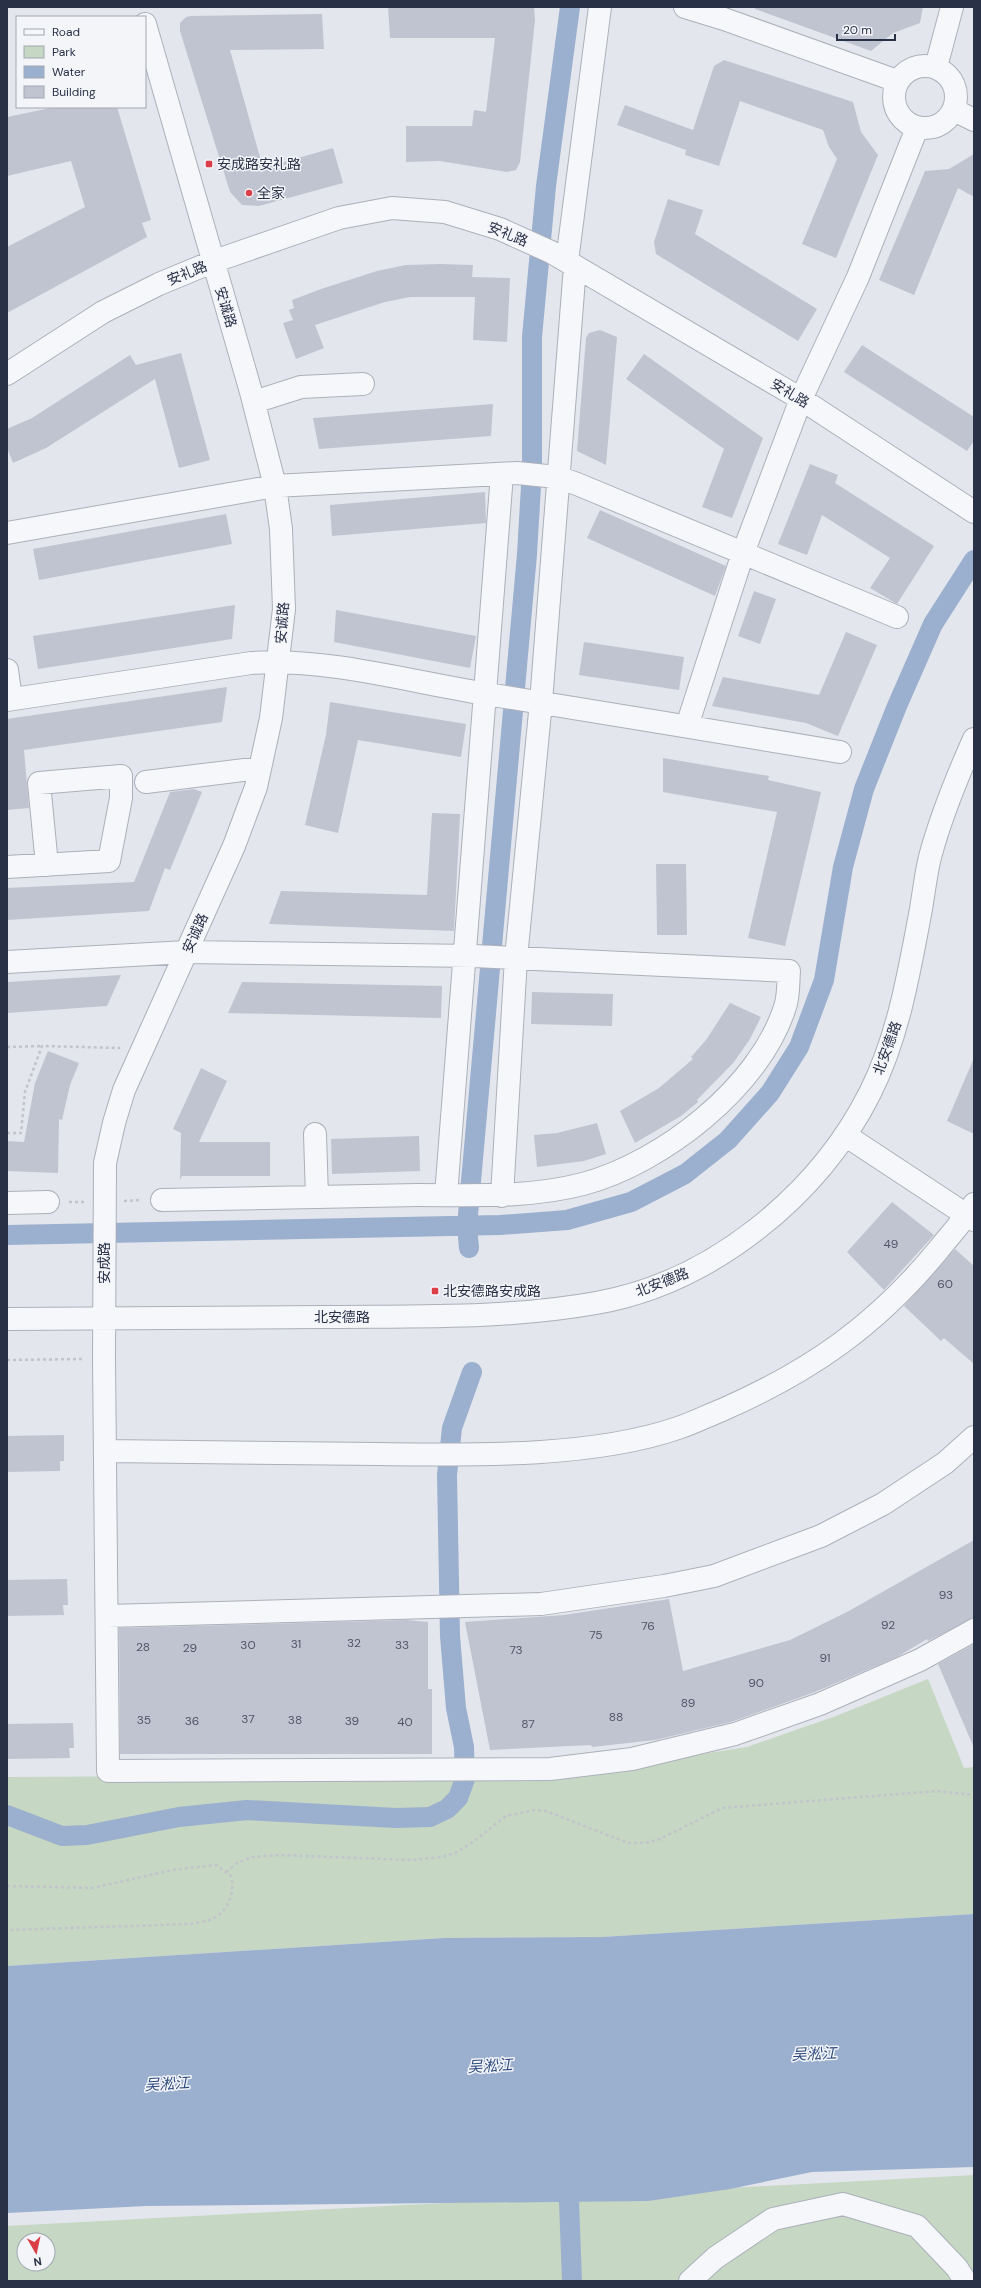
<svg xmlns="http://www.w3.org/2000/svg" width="981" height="2288" viewBox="0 0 981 2288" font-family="'DM Sans','Noto Sans SC',sans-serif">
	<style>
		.green { fill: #c6d7c3; fill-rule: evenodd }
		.water { fill: #9bafcf }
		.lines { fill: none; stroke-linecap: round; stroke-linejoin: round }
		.canal { stroke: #9bafcf; stroke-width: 20 }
		.building { fill: #c0c4d0 }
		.minor-casing { stroke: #abb0ba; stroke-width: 24 }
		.path { stroke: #c1c4cb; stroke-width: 2.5; stroke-dasharray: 3 3; stroke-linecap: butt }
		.minor { stroke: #f6f7fa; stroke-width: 22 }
		.poi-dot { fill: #db3e47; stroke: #f3f5f9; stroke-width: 1.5 }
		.labels { text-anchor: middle; stroke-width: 3; stroke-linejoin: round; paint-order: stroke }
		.number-label { font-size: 12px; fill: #4f5669 }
		.poi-label { font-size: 14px; fill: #293147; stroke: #f3f5f9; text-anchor: start }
		.street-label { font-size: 14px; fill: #293147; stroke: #f3f5f9 }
		.water-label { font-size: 15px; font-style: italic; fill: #2f4b7f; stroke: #f3f5f9 }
	</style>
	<rect width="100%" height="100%" fill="#e3e6ec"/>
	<path class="green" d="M 928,1679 L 964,1768 L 974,1767 L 974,1914 L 602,1937 L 444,1938 L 7,1966 L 7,1777 L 173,1776 L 638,1764 L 747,1747 L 836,1716 Z
		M 974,2175 L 974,2281 L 7,2281 L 7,2226 ZM 24,2240 L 48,2240 L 48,2264 L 24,2264 Z"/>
	<path class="water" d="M 974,1914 L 974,2167 L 812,2172 L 730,2189 L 648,2201 L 146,2206 L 7,2213 L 7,1966 L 444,1938 L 602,1937 Z"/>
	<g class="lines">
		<path class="canal" d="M 7,1235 L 500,1225 L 567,1220 L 631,1202 L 685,1174 L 728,1140 L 770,1093 L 799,1047 L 824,980 L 843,867 L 864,789 L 897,706 L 933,624 L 974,560
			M 469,1248 L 467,1226 L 527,554 L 532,469 L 532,337 L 546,186 L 570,7
			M 7,1815 L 62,1836 L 87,1835 L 179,1817 L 247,1810 L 396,1818 L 430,1817 L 447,1809 L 458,1798 L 465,1779 L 464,1747 L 456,1708 L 450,1636 L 447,1475 L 452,1428 L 472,1372
			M 568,2175 L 572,2281"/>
	</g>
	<path class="building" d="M 388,7 L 534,7 L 535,20 L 520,162 L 516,170 L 507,172 L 440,161 L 406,162 L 406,126 L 472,126 L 474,110 L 486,112 L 495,38 L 390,38 Z
		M 755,7 L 923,7 L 920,23 L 893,33 L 871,51 L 755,9 Z
		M 322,14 L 324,49 L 230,50 L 263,168 L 333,148 L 343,183 L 259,206 L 242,205 L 230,192 L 180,31 L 180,23 L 186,17 L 190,16 Z
		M 724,60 L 853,102 L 861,132 L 878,155 L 836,258 L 802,244 L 837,159 L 829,147 L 823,130 L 740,101 L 719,166 L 685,155 L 686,150 L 617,125 L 625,105 L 693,130 L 714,66 Z
		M 55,107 L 117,107 L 151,220 L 142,223 L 147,237 L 7,313 L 7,247 L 85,207 L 71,161 L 7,176 L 7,117 Z
		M 974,154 L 974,197 L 958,188 L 914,295 L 879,280 L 925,171 L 949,169 Z
		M 668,199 L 703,210 L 695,234 L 817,309 L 798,341 L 656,254 L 654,242 Z
		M 440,264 L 473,265 L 472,277 L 510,278 L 507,342 L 473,340 L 475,297 L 410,297 L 385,302 L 315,325 L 324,348 L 296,359 L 283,323 L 293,320 L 289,310 L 294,308 L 292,300 L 321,289 L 377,271 L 406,265 Z
		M 600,330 L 617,337 L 606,465 L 577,451 L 586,338 L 589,333 Z
		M 862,345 L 974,417 L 974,441 L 967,451 L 844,372 Z
		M 181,353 L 210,460 L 179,468 L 155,379 L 46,448 L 13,463 L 7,448 L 7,429 L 32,418 L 130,355 L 136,365 Z
		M 644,354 L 763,438 L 732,518 L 702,507 L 724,449 L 626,379 Z
		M 493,404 L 491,436 L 319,449 L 313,418 Z
		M 810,464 L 838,475 L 835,483 L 934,546 L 897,604 L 870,588 L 890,558 L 822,515 L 807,555 L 778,544 Z
		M 485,492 L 486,523 L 332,536 L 330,505 Z
		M 600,510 L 726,566 L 715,596 L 587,538 Z
		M 226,514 L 232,544 L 39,580 L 33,549 Z
		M 754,591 L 776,599 L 760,644 L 738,636 Z
		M 235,605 L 232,639 L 38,669 L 33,636 Z
		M 336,610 L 476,636 L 470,668 L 334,642 Z
		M 846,632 L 877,645 L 838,736 L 806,723 L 712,706 L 723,677 L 819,695 Z
		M 584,642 L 684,657 L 679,690 L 579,675 Z
		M 227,687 L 222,722 L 24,750 L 29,808 L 7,810 L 7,719 Z
		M 330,702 L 466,724 L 461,757 L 358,740 L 338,833 L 305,825 L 326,735 Z
		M 663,758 L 769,776 L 768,780 L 821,792 L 785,946 L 748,938 L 777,812 L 663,792 Z
		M 194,789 L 202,792 L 170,870 L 165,868 L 149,911 L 7,920 L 7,888 L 134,882 L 170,792 Z
		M 432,813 L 460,814 L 454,931 L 269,924 L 281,891 L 427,895 Z
		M 656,864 L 686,864 L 687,935 L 657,935 Z
		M 121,975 L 107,1006 L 7,1013 L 7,982 Z
		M 242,982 L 442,986 L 441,1018 L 228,1013 Z
		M 532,992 L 613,994 L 612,1026 L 531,1024 Z
		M 730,1003 L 761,1017 L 750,1039 L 734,1062 L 697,1100 L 698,1102 L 681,1116 L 635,1143 L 620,1111 L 659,1088 L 693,1059 L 691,1057 L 706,1040 Z
		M 48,1051 L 79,1063 L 70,1085 L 62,1120 L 59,1119 L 58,1173 L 7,1171 L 7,1141 L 24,1142 L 35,1083 Z
		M 974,1058 L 974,1134 L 947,1121 Z
		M 201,1068 L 227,1081 L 199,1142 L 270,1142 L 270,1176 L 182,1176 L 180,1180 L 181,1133 L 173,1129 Z
		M 597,1123 L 606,1154 L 584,1161 L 537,1167 L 534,1135 L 557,1133 Z
		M 419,1136 L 420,1171 L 332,1174 L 331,1139 Z
		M 892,1202 L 934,1235 L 884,1290 L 847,1252 Z
		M 955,1249 L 974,1266 L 974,1364 L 944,1338 L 941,1341 L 904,1306 Z
		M 64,1435 L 64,1461 L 60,1461 L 60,1471 L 7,1472 L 7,1436 Z
		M 974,1540 L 974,1618 L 928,1641 L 927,1639 L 897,1657 L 815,1692 L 731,1722 L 655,1740 L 592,1747 L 591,1745 L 490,1750 L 465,1622 L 564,1615 L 669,1599 L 683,1671 L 790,1640 L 847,1612 Z
		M 67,1579 L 68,1605 L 63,1605 L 64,1615 L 7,1616 L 7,1580 Z
		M 407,1620 L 428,1622 L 428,1689 L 432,1689 L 432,1754 L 120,1754 L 119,1628 Z
		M 974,1644 L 974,1748 L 938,1664 Z
		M 73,1723 L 74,1748 L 69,1748 L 70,1758 L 7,1759 L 7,1724 Z"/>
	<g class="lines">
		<defs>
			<path id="minor" d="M 685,7 L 724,19 L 897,81
				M 145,24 L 251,392 L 275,486 L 281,529 L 284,609 L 271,718 L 256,787 L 234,846 L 124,1090 L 114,1123 L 105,1163 L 104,1358 L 108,1771 L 550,1769 L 632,1759 L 735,1734 L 820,1704 L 920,1660 L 974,1630
				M894 97a31 31 0 1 1 62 0a31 31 0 1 1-62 0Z
				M 936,67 L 952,7
				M 954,110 L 974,120
				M 567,261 L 600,7
				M 7,374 L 103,312 L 159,284 L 212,262 L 339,218 L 392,208 L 445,212 L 500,229 L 551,252 L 801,399 L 974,512
				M 254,402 L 301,387 L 363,384
				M 7,533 L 275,486 L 517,473 L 557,477 L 577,484 L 897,617
				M 7,670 L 11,699
				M 7,700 L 251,663 C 332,658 413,683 493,695 C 609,714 724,732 840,752
				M 687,726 L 743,553 L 801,399 L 858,277 L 917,128
				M 146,782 L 260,768
				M 7,867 L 109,861 L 121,798 L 121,776 L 39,783 L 47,865
				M 7,962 L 186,952 L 474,956 L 789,971 C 788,982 789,996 785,1007 C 760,1087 662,1163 583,1184 C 529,1198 473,1195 418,1195 C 333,1197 247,1198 162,1200
				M 315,1134 L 317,1197
				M 845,1135 L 974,1220
				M 446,1195 L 502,474
				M 502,1196 L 516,958 L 541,702 L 575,266
				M 7,1203 L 48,1202
				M 7,1319 C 113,1318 219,1317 325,1317 C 415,1316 507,1319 596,1303 C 711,1283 818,1196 870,1093 C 899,1035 909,972 921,909 C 924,891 926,873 930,857 C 941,816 957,777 974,739
				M 105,1451 C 196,1452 287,1453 378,1454 C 470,1455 591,1458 678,1428 C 693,1423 707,1416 722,1410 C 811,1371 877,1325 939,1249 C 951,1234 964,1220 974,1204
				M 107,1616 L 541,1604 L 664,1586 L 714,1576 L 821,1536 L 883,1504 L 945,1463 L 974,1437
				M 690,2281 L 715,2258 L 773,2219 L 843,2204 L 917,2226 L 957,2268 L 965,2281"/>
		</defs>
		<use href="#minor" class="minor-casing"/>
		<path class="path" d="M 7,1047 L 42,1046
			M 7,1133 L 21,1133 L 25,1092 L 42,1046 L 120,1048
			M 124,1201 L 141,1200
			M 69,1202 L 86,1202
			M 7,1360 L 84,1359
			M 226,1872 L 237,1863 L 252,1857 L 280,1855 L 412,1860 L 441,1857 L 455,1853 L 473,1842 L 506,1816 L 535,1810 L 546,1811 L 628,1843 L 645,1843 L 660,1839 L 722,1808 L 937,1791 L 974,1795
			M 7,1886 L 93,1888 L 172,1870 L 216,1865 L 231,1876 C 235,1892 229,1911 212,1919 C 206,1922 197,1922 191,1924 L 7,1930"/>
		<use href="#minor" class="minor"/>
	</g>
	<g class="poi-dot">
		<rect x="205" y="160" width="8" height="8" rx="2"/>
		<circle cx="249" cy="193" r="4"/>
		<rect x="431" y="1287" width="8" height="8" rx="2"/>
	</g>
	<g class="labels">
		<g class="number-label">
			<text x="891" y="1248">49</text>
			<text x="945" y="1288">60</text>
			<text x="946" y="1599">93</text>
			<text x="888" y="1629">92</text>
			<text x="648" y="1630">76</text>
			<text x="596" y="1639">75</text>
			<text x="354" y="1647">32</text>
			<text x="296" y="1648">31</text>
			<text x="248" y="1649">30</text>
			<text x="402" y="1649">33</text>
			<text x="143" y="1651">28</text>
			<text x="190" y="1652">29</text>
			<text x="516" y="1654">73</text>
			<text x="825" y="1662">91</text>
			<text x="756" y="1687">90</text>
			<text x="688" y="1707">89</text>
			<text x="616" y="1721">88</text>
			<text x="248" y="1723">37</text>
			<text x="144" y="1724">35</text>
			<text x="295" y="1724">38</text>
			<text x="192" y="1725">36</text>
			<text x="352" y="1725">39</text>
			<text x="405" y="1726">40</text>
			<text x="528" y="1728">87</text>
		</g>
		<g class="poi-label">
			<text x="217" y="169">安成路安礼路</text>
			<text x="257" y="198">全家</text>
			<text x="443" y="1296">北安德路安成路</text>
		</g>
		<g class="street-label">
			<text transform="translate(508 234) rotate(22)" y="5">安礼路</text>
			<text transform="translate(187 273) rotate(-22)" y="5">安礼路</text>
			<text transform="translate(226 307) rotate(73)" y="5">安诚路</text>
			<text transform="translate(790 393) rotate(31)" y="5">安礼路</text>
			<text transform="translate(282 623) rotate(-86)" y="5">安诚路</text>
			<text transform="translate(195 933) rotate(-66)" y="5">安诚路</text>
			<text transform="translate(887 1048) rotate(-70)" y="5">北安德路</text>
			<text transform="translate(104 1263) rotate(-90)" y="5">安成路</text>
			<text transform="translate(662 1282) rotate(-21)" y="5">北安德路</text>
			<text x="342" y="1322">北安德路</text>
		</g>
		<g class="water-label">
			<text transform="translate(814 2054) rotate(-2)" y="5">吴淞江</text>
			<text transform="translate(490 2066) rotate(-3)" y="5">吴淞江</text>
			<text transform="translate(167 2084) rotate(-3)" y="5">吴淞江</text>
		</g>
	</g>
	<rect width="981" height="2288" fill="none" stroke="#293147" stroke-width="16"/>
	<rect x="16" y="16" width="130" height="92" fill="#f3f5f9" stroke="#a2a7b2"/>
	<rect x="24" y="29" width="20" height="6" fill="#f6f7fa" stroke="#a2a7b2"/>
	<text x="52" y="36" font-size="12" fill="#293147">Road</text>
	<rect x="24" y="46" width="20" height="12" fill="#c6d7c3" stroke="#a2a7b2"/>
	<text x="52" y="56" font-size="12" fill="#293147">Park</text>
	<rect x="24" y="66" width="20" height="12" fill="#9bafcf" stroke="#a2a7b2"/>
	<text x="52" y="76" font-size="12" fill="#293147">Water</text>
	<rect x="24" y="86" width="20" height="12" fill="#c0c4d0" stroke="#a2a7b2"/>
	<text x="52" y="96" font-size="12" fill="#293147">Building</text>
	<g transform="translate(36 2252) rotate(171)"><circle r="19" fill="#f3f5f9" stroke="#a2a7b2"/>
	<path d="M0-3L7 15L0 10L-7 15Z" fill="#db3e47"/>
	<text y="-6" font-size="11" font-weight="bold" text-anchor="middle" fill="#293147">N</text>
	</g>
	<path d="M837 34v6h58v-6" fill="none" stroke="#293147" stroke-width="2"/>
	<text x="843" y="34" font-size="12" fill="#293147" stroke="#f3f5f9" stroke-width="3" paint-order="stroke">20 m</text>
</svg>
